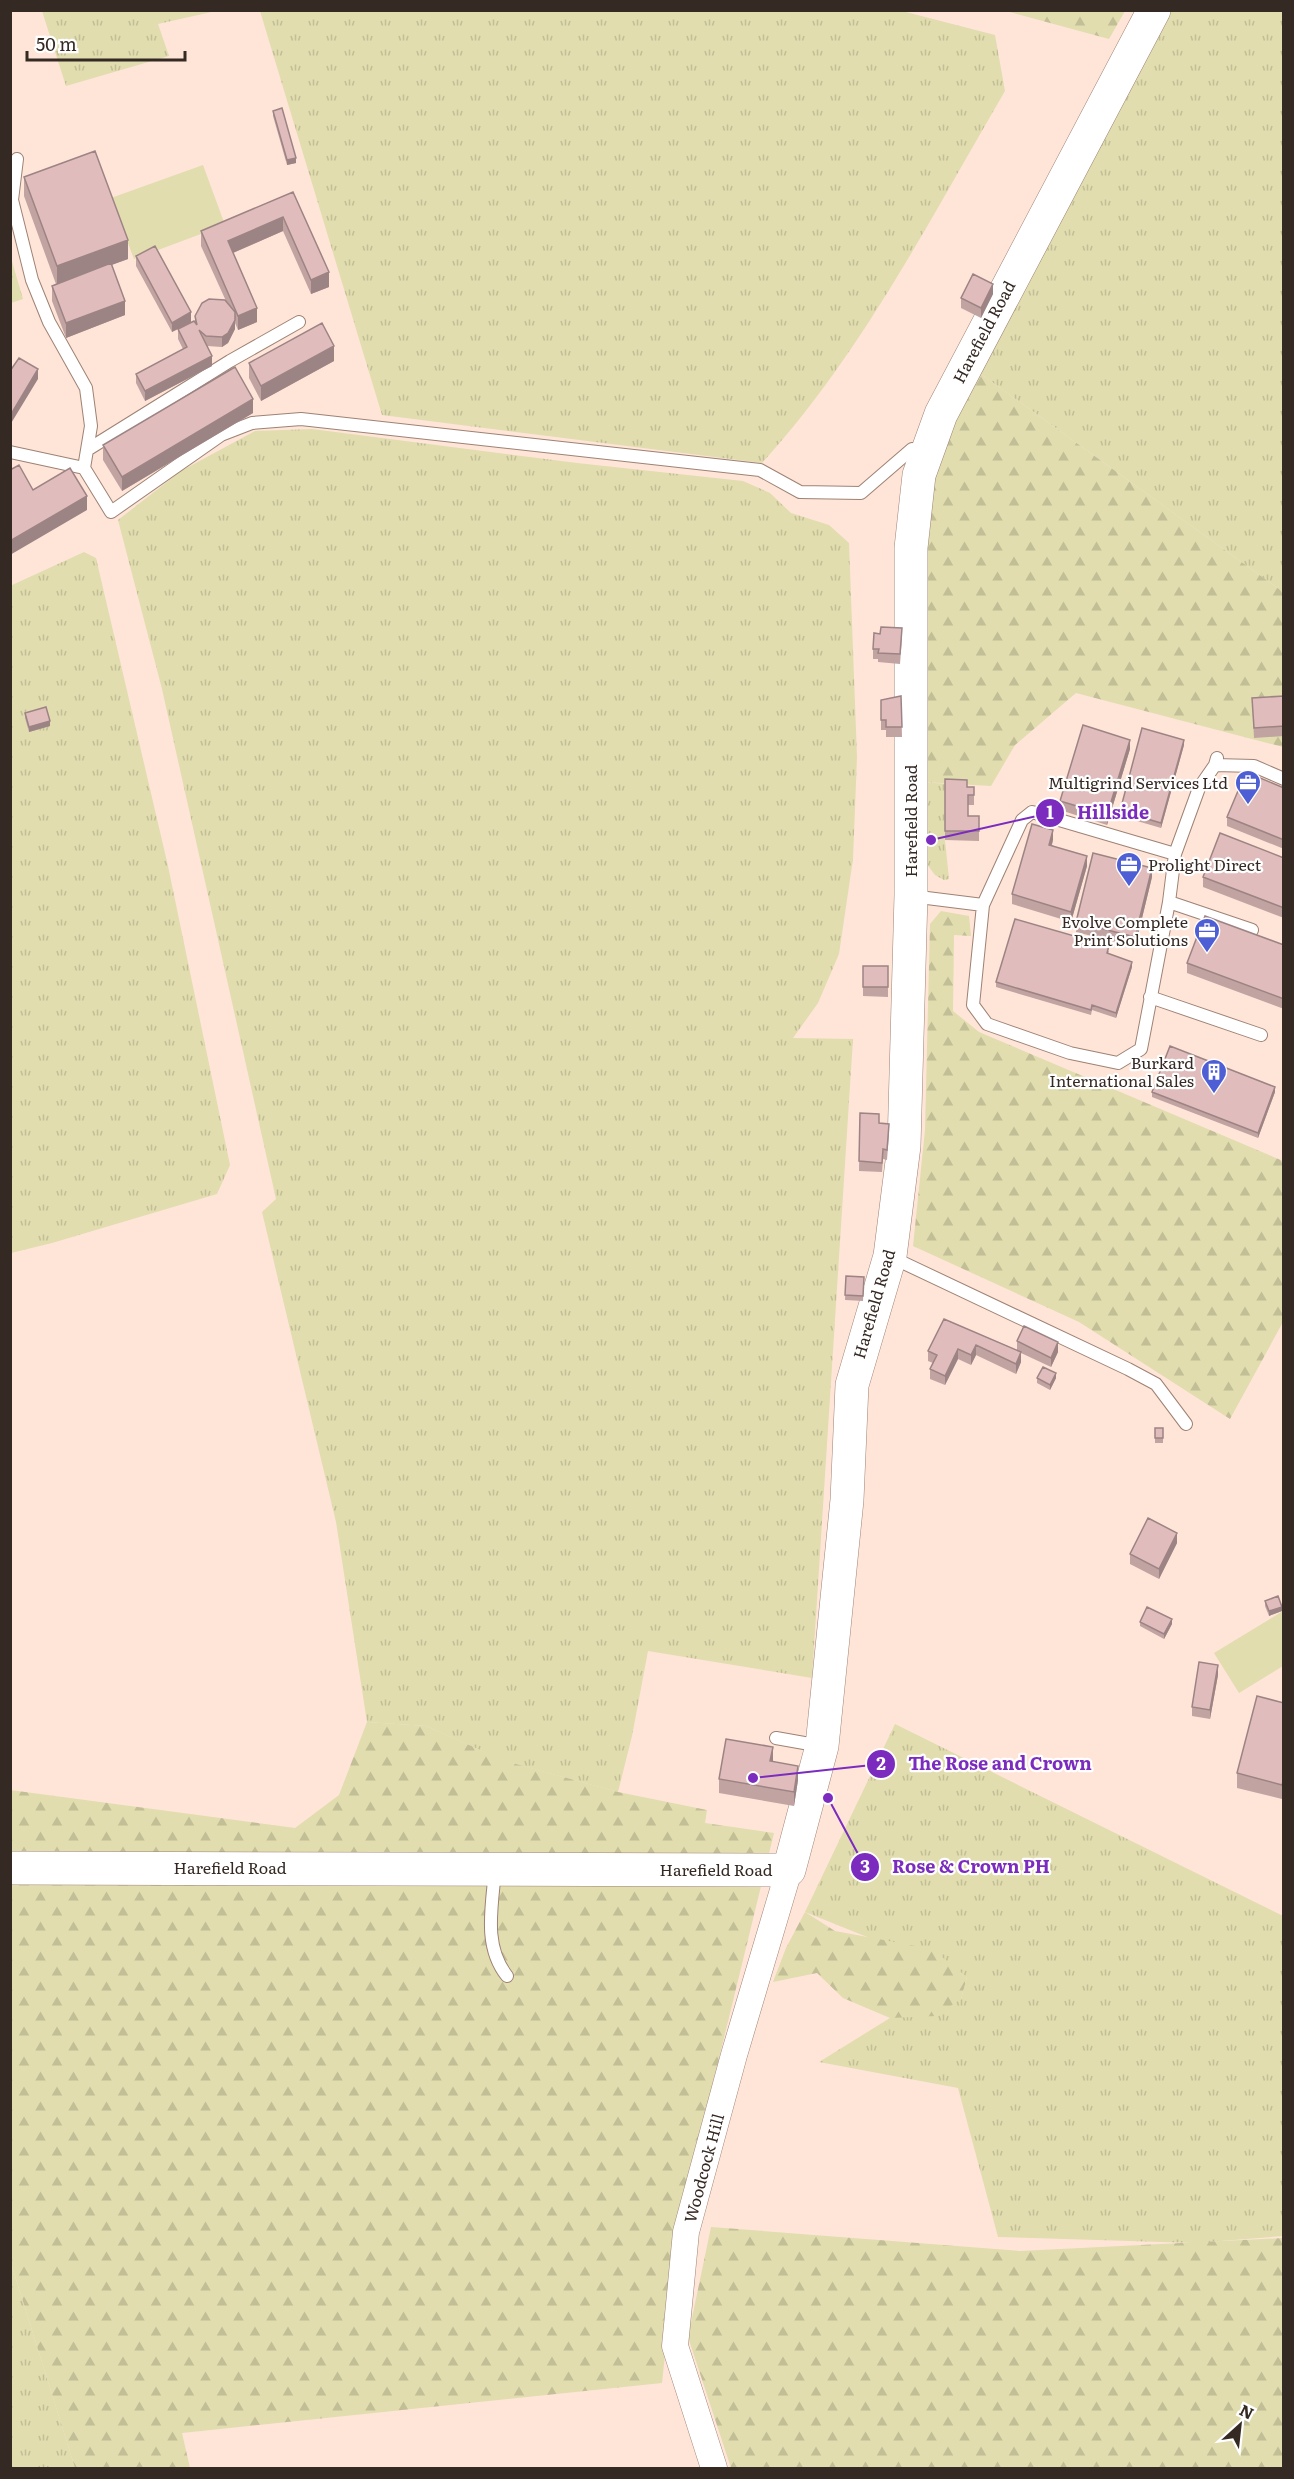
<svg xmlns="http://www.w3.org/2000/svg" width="1294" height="2479" viewBox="0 0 1294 2479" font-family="Literata,serif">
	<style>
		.grass { fill: url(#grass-tufts) }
		.forest { fill: url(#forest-firs) }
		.pitch { fill: #e1ddaf }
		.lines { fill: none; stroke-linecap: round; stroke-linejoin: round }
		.lane-casing { stroke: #9e8274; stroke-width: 14 }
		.street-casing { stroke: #9e8274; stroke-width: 27 }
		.secondary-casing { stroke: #9e8274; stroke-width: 34 }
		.lane { stroke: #fff; stroke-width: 12 }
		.street { stroke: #fff; stroke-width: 26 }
		.secondary { stroke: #fff; stroke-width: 33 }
		.wall { fill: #c1a3a2 }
		.shaded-wall { fill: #9d8484 }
		.building { fill: #e0bdbc; stroke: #9d8484; stroke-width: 1.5 }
		.labels { text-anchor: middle; stroke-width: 4.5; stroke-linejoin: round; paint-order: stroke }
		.street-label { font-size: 16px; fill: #352923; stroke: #fff }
		.poi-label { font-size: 16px; fill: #352923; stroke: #fff; text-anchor: end }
		.leader { fill: none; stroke: #7b2cbf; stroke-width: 2 }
		.callout-dot { fill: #7b2cbf; stroke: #fff; stroke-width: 2 }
		.mark-label { font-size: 18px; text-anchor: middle; font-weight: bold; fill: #fff }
		.callout-label { font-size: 18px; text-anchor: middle; font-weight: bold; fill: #7b2cbf; stroke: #fff; stroke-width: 4.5; stroke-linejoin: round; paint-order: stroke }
	</style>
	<defs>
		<pattern id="grass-tufts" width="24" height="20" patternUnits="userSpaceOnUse" patternTransform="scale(1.5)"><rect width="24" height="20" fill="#e1ddaf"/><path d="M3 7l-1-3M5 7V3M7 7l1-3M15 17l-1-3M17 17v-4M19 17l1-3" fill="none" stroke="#c2be96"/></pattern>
		<pattern id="forest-firs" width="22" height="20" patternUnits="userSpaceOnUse" patternTransform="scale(1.5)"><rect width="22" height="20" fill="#e1ddaf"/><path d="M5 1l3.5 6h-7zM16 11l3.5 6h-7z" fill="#c2be96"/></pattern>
	</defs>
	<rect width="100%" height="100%" fill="#fee5d8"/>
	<path class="grass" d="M 42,11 L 42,10 L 216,11 L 158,24 L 169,56 L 66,86 Z
		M 260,11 L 902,11 L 995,35 L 1005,91 C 930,219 862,353 762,463 L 382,415 Z
		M 1171,11 L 1283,11 L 1283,592 L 974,369 Z
		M 11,258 L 23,299 L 11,303 L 10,303 Z
		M 312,429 L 577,463 L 743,481 L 770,493 L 791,513 L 829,525 L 849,543 L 857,757 L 853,859 L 839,954 L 818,1003 L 793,1038 L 853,1039 L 812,1678 L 648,1651 L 632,1736 L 618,1792 L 504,1761 L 426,1726 L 367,1722 L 336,1522 L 262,1212 L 276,1199 L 162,689 L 118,520 L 181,471 L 255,431 Z
		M 84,552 L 96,558 L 168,866 L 230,1165 L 217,1194 L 52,1243 L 11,1253 L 10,586 Z
		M 923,782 L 948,784 L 945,840 L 949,879 L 944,880 L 935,875 L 923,859 Z
		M 895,1724 L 1283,1916 L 1283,2236 L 1195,2243 L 998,2237 L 958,2088 L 819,2062 L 890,2018 L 961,1999 L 967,1977 L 805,1912 Z
		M 11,2263 L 75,2468 L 11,2468 Z"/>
	<path class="forest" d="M 1006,11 L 1125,10 L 1125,11 L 1109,39 Z
		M 974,369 L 1283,592 L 1283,747 L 1076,693 L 1015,745 L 991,786 L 923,782 L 922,618 L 931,474 Z
		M 941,911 L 969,916 L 971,936 L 954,935 L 953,1011 L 979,1032 L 1283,1161 L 1283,1322 L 1230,1419 L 1079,1322 L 913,1246 L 925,1130 L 930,924 Z
		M 367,1722 L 426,1726 L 505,1761 L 618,1792 L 707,1810 L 705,1823 L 774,1833 L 679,2222 L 662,2383 L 182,2433 L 190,2468 L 75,2468 L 11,2263 L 10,1790 L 295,1828 L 339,1795 Z
		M 805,1912 L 835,1931 L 932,1949 L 967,1977 L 961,1999 L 936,2016 L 890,2018 L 843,1998 L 817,1973 L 773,1982 L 786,1948 Z
		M 711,2227 L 1020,2251 L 1283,2238 L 1283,2468 L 731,2468 L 688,2337 Z"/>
	<path class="pitch" d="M 203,165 L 225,225 L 134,259 L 111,198 Z
		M 1283,1611 L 1283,1666 L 1239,1693 L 1214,1653 Z"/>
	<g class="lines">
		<defs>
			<path id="lane" d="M 17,159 L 12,200 L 32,280 L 49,322 L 86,388 L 91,426 L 84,468 L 111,512 L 221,435 L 252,423 L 301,419 L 760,470 L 800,492 L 861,493 L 912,449 L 924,453
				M 87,450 L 230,361 L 299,322
				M 10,452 L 84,468
				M 1215,765 L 1254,766 L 1284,779
				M 911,896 L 983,905 L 973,1005 L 987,1024 L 1070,1053 L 1118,1063 L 1141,1049 L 1169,902 L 1175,854 L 1199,788 L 1215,765 L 1217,758
				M 1169,902 L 1252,930
				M 983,905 L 1022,820 L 1032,812 L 1175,854
				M 1150,997 L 1261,1035
				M 891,1257 L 1128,1369 L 1156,1384 L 1186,1424
				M 776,1738 L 821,1746
				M 495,1870 C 492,1907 483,1946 507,1976"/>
			<path id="street" d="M 714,2468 L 675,2346 L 686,2232 L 734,2055 L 789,1870"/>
			<path id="secondary" d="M 10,1868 L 789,1870 L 822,1746 L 847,1500 L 852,1385 L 890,1256 L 904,1146 L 911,895 L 911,548 L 919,475 L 941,414 L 1154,10"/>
		</defs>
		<use href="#lane" class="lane-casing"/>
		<use href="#street" class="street-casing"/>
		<use href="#secondary" class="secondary-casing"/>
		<use href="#lane" class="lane"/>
		<use href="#street" class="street"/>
		<use href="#secondary" class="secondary"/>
	</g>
	<path class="wall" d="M 273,111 L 296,163 L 287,165 L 273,116 Z
		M 24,177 L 128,259 L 111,265 L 125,315 L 66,338 L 52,301 L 52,286 L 56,284 L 24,196 Z
		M 293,192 L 329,287 L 311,294 L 283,231 L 233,253 L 257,322 L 238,330 L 235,323 L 235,329 L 228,343 L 222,347 L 207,346 L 212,366 L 145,401 L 136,383 L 136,374 L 183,349 L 178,339 L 178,329 L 172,332 L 136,266 L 136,256 L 191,322 L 195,323 L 195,316 L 226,301 L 201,246 L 201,231 Z
		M 993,294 L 981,318 L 961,308 L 961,298 Z
		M 334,361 L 261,401 L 249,378 L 249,363 Z
		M 253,413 L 122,491 L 103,460 L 103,445 Z
		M 902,638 L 900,664 L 878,662 L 878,659 L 873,659 L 873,649 Z
		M 901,696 L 902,737 L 886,737 L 886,730 L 881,730 L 881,700 Z
		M 1284,696 L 1284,736 L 1254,738 L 1252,698 Z
		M 25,713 L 50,726 L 29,732 L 25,718 Z
		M 1184,745 L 1161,828 L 1120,816 L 1120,811 Z
		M 1130,749 L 1107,825 L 1060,810 L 1060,801 Z
		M 945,779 L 967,787 L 974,787 L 974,805 L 968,805 L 968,816 L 979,816 L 979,841 L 945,840 Z
		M 1284,788 L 1284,849 L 1227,826 L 1227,817 Z
		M 1053,840 L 1052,845 L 1087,866 L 1071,922 L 1012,904 L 1012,894 Z
		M 1284,858 L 1284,918 L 1203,887 L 1203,877 Z
		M 1152,877 L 1135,947 L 1076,932 L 1076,922 Z
		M 1284,945 L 1284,1009 L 1187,973 L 1187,963 Z
		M 1109,951 L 1108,954 L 1132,967 L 1116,1018 L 1092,1010 L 1091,1015 L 996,987 L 996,982 Z
		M 863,966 L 888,966 L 888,997 L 863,996 Z
		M 1152,1092 L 1275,1092 L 1258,1138 L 1152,1097 Z
		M 860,1113 L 879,1123 L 889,1134 L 887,1160 L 883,1159 L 882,1172 L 859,1171 Z
		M 846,1276 L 864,1277 L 863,1301 L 845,1300 Z
		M 944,1319 L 1017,1350 L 1017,1341 L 1058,1352 L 1051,1367 L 1021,1353 L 1021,1362 L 1016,1374 L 976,1355 L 971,1365 L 958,1359 L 945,1385 L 930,1379 L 930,1369 L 933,1363 L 928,1361 L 928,1351 Z
		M 1037,1378 L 1056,1378 L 1050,1390 L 1037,1383 Z
		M 1155,1428 L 1163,1428 L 1163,1443 L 1155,1443 Z
		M 1177,1543 L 1159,1579 L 1130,1564 L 1130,1554 Z
		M 1265,1601 L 1282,1611 L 1269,1616 L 1265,1606 Z
		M 1140,1622 L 1172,1624 L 1164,1639 L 1140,1626 Z
		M 1218,1675 L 1210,1719 L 1192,1716 L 1192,1707 Z
		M 1284,1703 L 1284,1792 L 1282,1799 L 1237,1788 L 1237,1773 Z
		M 773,1762 L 798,1780 L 794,1806 L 719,1793 L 719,1779 Z"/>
	<path class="shaded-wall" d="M 296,158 L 296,163 L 287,165 L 287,160 Z
		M 283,217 L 283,231 L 228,255 L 228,241 Z
		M 128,240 L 128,259 L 57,285 L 57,266 Z
		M 329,272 L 329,287 L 311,294 L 311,280 Z
		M 993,284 L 993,294 L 981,318 L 981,308 Z
		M 125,301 L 125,315 L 66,338 L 66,323 Z
		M 257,308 L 257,322 L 238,330 L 238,316 Z
		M 191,312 L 191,322 L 172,332 L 172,323 Z
		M 235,320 L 235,329 L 228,343 L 222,347 L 222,337 Z
		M 334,346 L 334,361 L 261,401 L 261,386 Z
		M 212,356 L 212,366 L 145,401 L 145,391 Z
		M 38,369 L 38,379 L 10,425 L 10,416 Z
		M 253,399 L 253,413 L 122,491 L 122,477 Z
		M 87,496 L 87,510 L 10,555 L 10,541 Z
		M 50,721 L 50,726 L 29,732 L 29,727 Z
		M 1130,740 L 1130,749 L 1107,825 L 1107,815 Z
		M 1184,740 L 1184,745 L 1161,828 L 1161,823 Z
		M 1053,830 L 1053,840 L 1049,854 L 1049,845 Z
		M 1087,856 L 1087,866 L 1071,922 L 1071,912 Z
		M 1152,868 L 1152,877 L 1135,947 L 1135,937 Z
		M 1132,962 L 1132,967 L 1116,1018 L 1116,1013 Z
		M 1275,1087 L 1275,1092 L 1258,1138 L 1258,1133 Z
		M 1058,1342 L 1058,1352 L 1051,1367 L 1051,1358 Z
		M 976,1345 L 976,1355 L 971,1365 L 971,1355 Z
		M 958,1349 L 958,1359 L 945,1385 L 945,1376 Z
		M 1021,1352 L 1021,1362 L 1016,1374 L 1016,1364 Z
		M 1056,1373 L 1056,1378 L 1050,1390 L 1050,1385 Z
		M 1177,1533 L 1177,1543 L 1159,1579 L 1159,1569 Z
		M 1282,1607 L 1282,1611 L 1269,1616 L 1269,1611 Z
		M 1172,1619 L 1172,1624 L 1164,1639 L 1164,1634 Z
		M 1218,1665 L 1218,1675 L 1210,1719 L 1210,1710 Z
		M 773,1747 L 773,1761 L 770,1761 Z
		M 798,1766 L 798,1780 L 794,1806 L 794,1792 Z
		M 1284,1778 L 1284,1792 L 1282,1799 L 1282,1785 Z"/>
	<path class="building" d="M 282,108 L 296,158 L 287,160 L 273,111 Z
		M 95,151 L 128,240 L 57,266 L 24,177 Z
		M 293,192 L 329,272 L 311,280 L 283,217 L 228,241 L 257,308 L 238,316 L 201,231 Z
		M 155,246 L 191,312 L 172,323 L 136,256 Z
		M 111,263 L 125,301 L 66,323 L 52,286 Z
		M 973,274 L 993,284 L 981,308 L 961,298 Z
		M 209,299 L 225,300 L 235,312 L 235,320 L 228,333 L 222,337 L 206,336 L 199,330 L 212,356 L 145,391 L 136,374 L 187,347 L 178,329 L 194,321 L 197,325 L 195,316 L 202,303 Z
		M 322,323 L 334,346 L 261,386 L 249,363 Z
		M 19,358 L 38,369 L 10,416 L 10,371 Z
		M 235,367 L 253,399 L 122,477 L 103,445 Z
		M 19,465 L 33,490 L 70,468 L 87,496 L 10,541 L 10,470 Z
		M 881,627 L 902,628 L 900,654 L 878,653 L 879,649 L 873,649 L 874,633 L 880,634 Z
		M 901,696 L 902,727 L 886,727 L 886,720 L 881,720 L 881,700 Z
		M 1284,696 L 1284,726 L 1254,728 L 1252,698 Z
		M 46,707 L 50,721 L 29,727 L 25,713 Z
		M 1083,725 L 1130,740 L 1107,815 L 1060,801 Z
		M 1142,728 L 1184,740 L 1161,823 L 1120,811 Z
		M 1246,772 L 1284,788 L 1284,840 L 1227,817 Z
		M 945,779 L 967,780 L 967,787 L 974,787 L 974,795 L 968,795 L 968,816 L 979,816 L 979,831 L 945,831 Z
		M 1032,824 L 1053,830 L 1049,845 L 1087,856 L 1071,912 L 1012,894 Z
		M 1220,833 L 1284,858 L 1284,908 L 1203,877 Z
		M 1093,853 L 1152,868 L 1135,937 L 1076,922 Z
		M 1205,916 L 1284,945 L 1284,999 L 1187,963 Z
		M 1015,919 L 1109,946 L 1107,953 L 1132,962 L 1116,1013 L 1092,1005 L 1091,1010 L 996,982 Z
		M 863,966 L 888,966 L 888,987 L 863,987 Z
		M 1170,1046 L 1275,1087 L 1258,1133 L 1152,1092 Z
		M 860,1113 L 879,1114 L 879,1123 L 889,1124 L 887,1150 L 883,1149 L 882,1163 L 859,1161 Z
		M 846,1276 L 864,1277 L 863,1296 L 845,1295 Z
		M 944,1319 L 1021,1352 L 1016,1364 L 976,1345 L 971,1355 L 958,1349 L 945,1376 L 930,1369 L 937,1355 L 928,1351 Z
		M 1024,1326 L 1058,1342 L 1051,1358 L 1017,1341 Z
		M 1043,1367 L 1056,1373 L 1050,1385 L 1037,1378 Z
		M 1155,1428 L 1163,1428 L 1163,1438 L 1155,1438 Z
		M 1148,1518 L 1177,1533 L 1159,1569 L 1130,1554 Z
		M 1278,1596 L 1282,1607 L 1269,1611 L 1265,1601 Z
		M 1147,1607 L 1172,1619 L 1164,1634 L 1140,1622 Z
		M 1199,1662 L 1218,1665 L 1210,1710 L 1192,1707 Z
		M 1257,1696 L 1284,1703 L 1284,1778 L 1282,1785 L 1237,1773 Z
		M 726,1739 L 773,1747 L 770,1761 L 798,1766 L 794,1792 L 719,1779 Z"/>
	<defs>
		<symbol id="office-pin" viewBox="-11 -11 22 30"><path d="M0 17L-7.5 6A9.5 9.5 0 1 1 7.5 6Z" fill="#4e5ed4" stroke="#fff"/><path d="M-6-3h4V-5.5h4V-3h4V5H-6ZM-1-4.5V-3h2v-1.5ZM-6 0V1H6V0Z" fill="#fff"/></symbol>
		<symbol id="building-pin" viewBox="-11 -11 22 30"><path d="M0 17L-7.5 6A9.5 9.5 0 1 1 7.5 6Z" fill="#4e5ed4" stroke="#fff"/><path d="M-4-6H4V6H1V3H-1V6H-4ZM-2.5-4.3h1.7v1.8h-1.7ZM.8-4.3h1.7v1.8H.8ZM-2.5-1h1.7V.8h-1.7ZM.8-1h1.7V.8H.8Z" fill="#fff"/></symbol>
	</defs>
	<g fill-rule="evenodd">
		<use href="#office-pin" x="1233" y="768" width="30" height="40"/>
		<use href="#office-pin" x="1114" y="850" width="30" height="40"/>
		<use href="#office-pin" x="1192" y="916" width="30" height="40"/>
		<use href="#building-pin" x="1199" y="1057" width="30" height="40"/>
	</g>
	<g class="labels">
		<g class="street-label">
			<text transform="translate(984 332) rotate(-62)" y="6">Harefield Road</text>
			<text transform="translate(911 821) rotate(-90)" y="6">Harefield Road</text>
			<text transform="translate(874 1304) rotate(-74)" y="6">Harefield Road</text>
			<text x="230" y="1874">Harefield Road</text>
			<text x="716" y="1876">Harefield Road</text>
			<text transform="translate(704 2168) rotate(-75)" y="6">Woodcock Hill</text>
		</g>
		<g class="poi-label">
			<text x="1228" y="789">Multigrind Services Ltd</text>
			<text x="1148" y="871" text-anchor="start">Prolight Direct</text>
			<text x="1188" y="928">Evolve Complete<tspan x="1188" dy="18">Print Solutions</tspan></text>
			<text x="1194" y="1069">Burkard<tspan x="1194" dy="18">International Sales</tspan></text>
		</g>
	</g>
	<path class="leader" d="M931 840L1050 813M753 1778L881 1764M828 1798L865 1867"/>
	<g class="callout-dot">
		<circle cx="931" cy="840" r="6"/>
		<circle cx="753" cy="1778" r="6"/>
		<circle cx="828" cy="1798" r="6"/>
		<circle cx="1050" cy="813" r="15"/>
		<circle cx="881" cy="1764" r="15"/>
		<circle cx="865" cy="1867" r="15"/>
	</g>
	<g class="mark-label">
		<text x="1050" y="819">1</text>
		<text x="881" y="1770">2</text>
		<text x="865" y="1873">3</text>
	</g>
	<g class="callout-label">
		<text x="1113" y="819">Hillside</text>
		<text x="1000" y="1770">The Rose and Crown</text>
		<text x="971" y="1873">Rose &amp; Crown PH</text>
	</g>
	<rect width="1294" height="2479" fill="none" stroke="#352923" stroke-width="24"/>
	<g transform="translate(1240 2425) rotate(27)" stroke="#ffffff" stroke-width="4.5" paint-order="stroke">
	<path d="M0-4.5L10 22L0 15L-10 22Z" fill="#352923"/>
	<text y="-9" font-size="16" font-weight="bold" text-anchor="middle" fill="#352923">N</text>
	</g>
	<path d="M27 51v9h158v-9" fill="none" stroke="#352923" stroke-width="3"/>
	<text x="36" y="51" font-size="18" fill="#352923" stroke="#ffffff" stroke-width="4.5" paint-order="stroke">50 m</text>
</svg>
